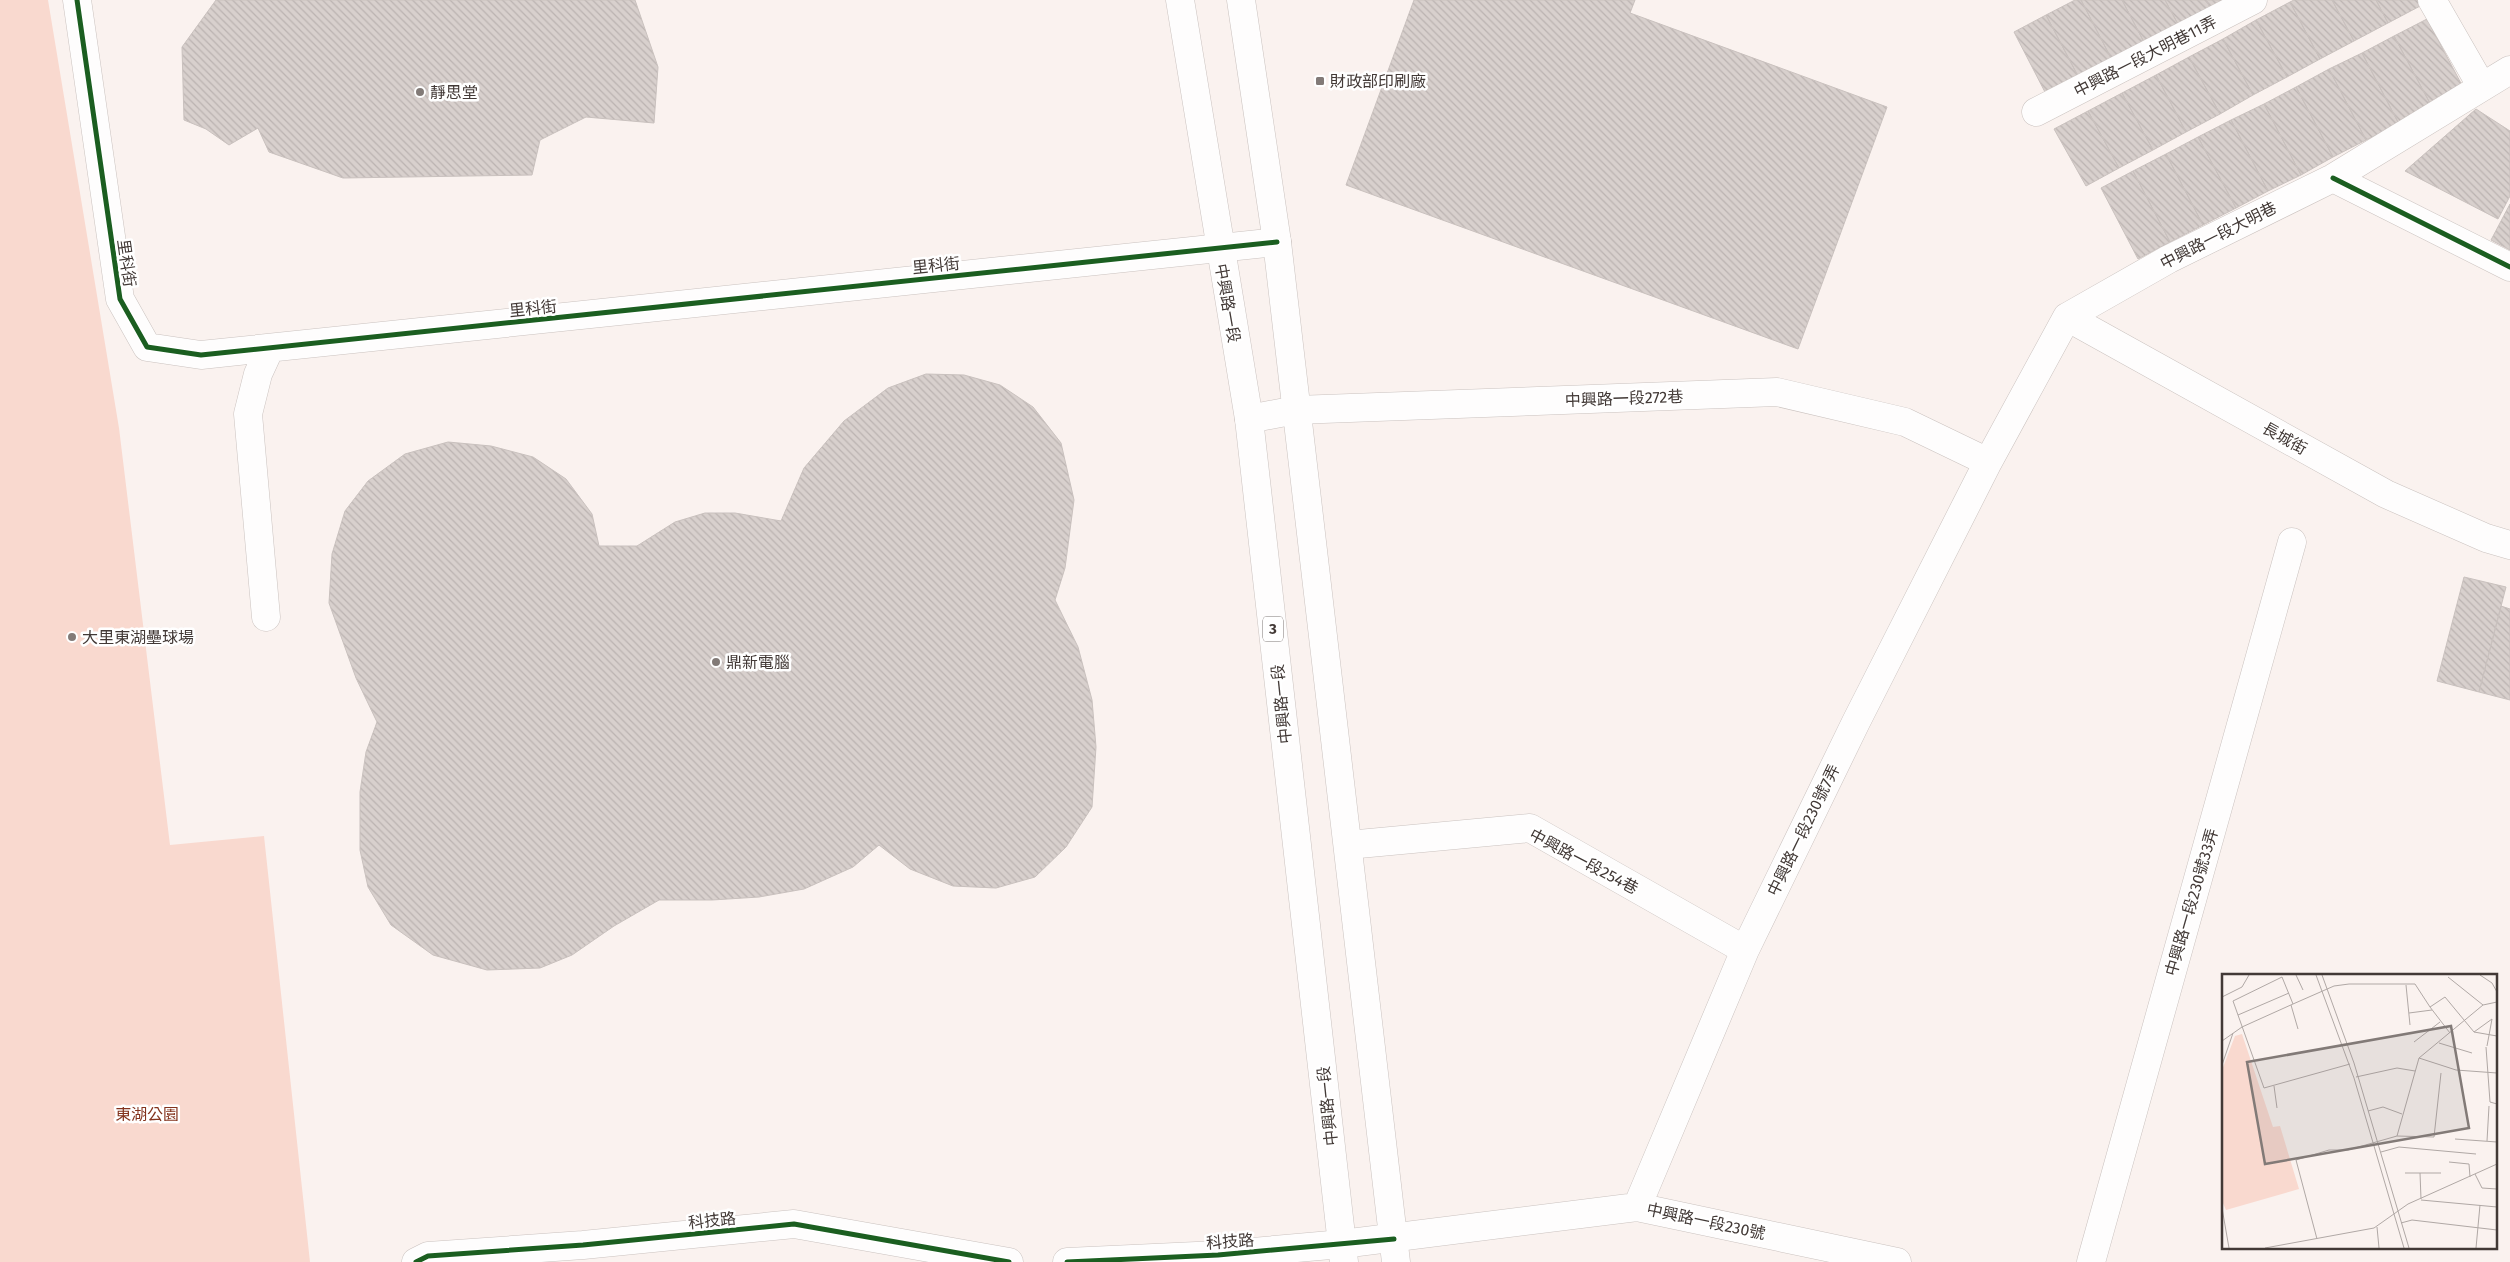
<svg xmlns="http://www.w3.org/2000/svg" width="2510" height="1262" viewBox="0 0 2510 1262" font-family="'Fira Sans','Noto Sans TC',sans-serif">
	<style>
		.park { fill: #f9d9cf }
		.building { fill: url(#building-back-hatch); stroke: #c9c1be }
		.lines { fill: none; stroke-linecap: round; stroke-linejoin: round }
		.minor-casing { stroke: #cac2bf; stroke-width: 29 }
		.major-casing { stroke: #cac2bf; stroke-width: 29 }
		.minor { stroke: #fefdfd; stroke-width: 28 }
		.major { stroke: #fefdfd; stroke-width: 28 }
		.cycleway-casing { stroke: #fff; stroke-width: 8 }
		.cycleway { stroke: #1b5e20; stroke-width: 5 }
		.poi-dot { fill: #827a77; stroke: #fff; stroke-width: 2 }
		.labels { text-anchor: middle; stroke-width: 5; stroke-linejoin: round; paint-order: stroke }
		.shield { fill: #fff; stroke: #7b7472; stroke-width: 1 }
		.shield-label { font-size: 15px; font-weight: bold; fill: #423936 }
		.street-label { font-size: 16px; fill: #423936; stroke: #fff }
		.poi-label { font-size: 16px; fill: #423936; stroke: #fff; text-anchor: start }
		.park-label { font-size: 16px; fill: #83331d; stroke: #fff }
		.inset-road { fill: none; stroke: #b0a8a5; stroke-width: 1 }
		.view { fill: #827a77; fill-opacity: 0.15; stroke: #827a77; stroke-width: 2.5 }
		.inset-edge { fill: none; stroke: #423936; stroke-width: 2.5 }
	</style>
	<defs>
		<pattern id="building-back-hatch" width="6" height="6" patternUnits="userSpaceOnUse" patternTransform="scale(1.25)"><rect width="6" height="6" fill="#d8d0cd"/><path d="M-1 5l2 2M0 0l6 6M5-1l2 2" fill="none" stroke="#bbb3b1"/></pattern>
	</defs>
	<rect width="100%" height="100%" fill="#faf2ef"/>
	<path class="park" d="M 0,0 L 48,0 L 119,428 L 170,845 L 264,836 L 310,1262 L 0,1262 Z"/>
	<path class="building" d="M 216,0 L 635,0 L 658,67 L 654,123 L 586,117 L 540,140 L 532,175 L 343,178 L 269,152 L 258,128 L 229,145 L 206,129 L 184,120 L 182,47 Z
		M 1414,0 L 1635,0 L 1630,13 L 1887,107 L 1798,349 L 1346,185 Z
		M 2075,0 L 2081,0 L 2112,60 L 2079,78 L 2046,15 Z
		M 2081,0 L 2122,0 L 2145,44 L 2112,60 Z
		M 2122,0 L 2165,0 L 2179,26 L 2145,44 Z
		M 2165,0 L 2206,0 L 2211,9 L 2179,26 Z
		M 2206,0 L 2230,0 L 2211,9 Z
		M 2294,0 L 2332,0 L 2354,41 L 2320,59 L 2290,2 Z
		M 2332,0 L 2376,0 L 2388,23 L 2354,41 Z
		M 2376,0 L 2419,0 L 2422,5 L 2388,23 Z
		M 2290,2 L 2320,59 L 2287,77 L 2256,20 Z
		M 2046,15 L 2079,78 L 2046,94 L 2014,32 Z
		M 2427,19 L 2464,89 L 2432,107 L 2394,36 Z
		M 2256,20 L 2287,77 L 2253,95 L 2223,39 Z
		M 2394,36 L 2432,107 L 2399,124 L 2362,53 Z
		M 2223,39 L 2253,95 L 2220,114 L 2189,57 Z
		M 2362,53 L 2399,124 L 2366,140 L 2329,69 Z
		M 2189,57 L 2220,114 L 2186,132 L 2156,75 Z
		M 2329,69 L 2366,140 L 2333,157 L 2296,87 Z
		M 2156,75 L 2186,132 L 2153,150 L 2122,93 Z
		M 2296,87 L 2333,157 L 2301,175 L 2264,104 Z
		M 2122,93 L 2153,150 L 2119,168 L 2088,111 Z
		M 2264,104 L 2301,175 L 2268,191 L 2231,120 Z
		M 2476,109 L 2510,131 L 2510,196 L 2498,219 L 2405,171 Z
		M 2088,111 L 2119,168 L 2086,186 L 2054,129 Z
		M 2231,120 L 2268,191 L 2236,208 L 2198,137 Z
		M 2198,137 L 2236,208 L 2203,225 L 2166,154 Z
		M 2166,154 L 2203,225 L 2170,242 L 2133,171 Z
		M 2133,171 L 2170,242 L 2138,259 L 2101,188 Z
		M 2510,204 L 2510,250 L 2491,240 Z
		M 926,374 L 964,375 L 1000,385 L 1033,407 L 1061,443 L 1074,500 L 1065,568 L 1055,600 L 1078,647 L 1092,700 L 1096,747 L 1092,807 L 1066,847 L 1035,877 L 996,888 L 953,886 L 910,869 L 879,845 L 853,867 L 804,889 L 759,897 L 712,900 L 659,900 L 614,926 L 572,955 L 540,968 L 487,970 L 433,955 L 391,925 L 368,887 L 360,850 L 360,792 L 366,752 L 377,722 L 356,678 L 329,603 L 332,554 L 345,511 L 368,481 L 405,454 L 448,442 L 491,446 L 533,457 L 566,479 L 592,514 L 599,546 L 637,546 L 675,522 L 705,513 L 735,513 L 781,521 L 804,468 L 844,421 L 888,388 Z
		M 2464,577 L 2506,587 L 2479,692 L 2437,681 Z
		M 2501,606 L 2510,609 L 2510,700 L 2479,692 Z"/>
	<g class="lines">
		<defs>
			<path id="minor" d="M 77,0 L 120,299 L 147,347 L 201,355 L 1277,242
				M 2432,0 L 2482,87
				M 2036,112 L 2253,0
				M 2333,178 L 2510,267
				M 2067,317 L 2386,494 L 2486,538 L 2510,545
				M 1249,419 L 1296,410 L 1777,392 L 1905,422 L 1988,462
				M 266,617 L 248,414 L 258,374 L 270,348
				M 1348,845 L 1530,828 L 1745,950
				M 1637,1207 L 1745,950 L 1856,722 L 1988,462 L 2067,317 L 2169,259 L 2333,178 L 2510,70
				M 416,1262 L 428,1256 L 583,1245 L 794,1224 L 1009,1262
				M 1067,1262 L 1218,1255 L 1342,1244 L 1637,1207 L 1897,1262
				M 2091,1262 L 2292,542"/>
			<path id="major" d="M 1180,0 L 1249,419 L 1344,1262
				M 1241,0 L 1277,242 L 1396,1262"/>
		</defs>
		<use href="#minor" class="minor-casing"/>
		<use href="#major" class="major-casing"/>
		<use href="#minor" class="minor"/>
		<use href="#major" class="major"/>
		<defs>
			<path id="cycleway" d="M 77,0 L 120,299 L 147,347 L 201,355 L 1277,242
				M 2333,178 L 2510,267
				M 416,1262 L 428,1256 L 583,1245 L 794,1224 L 1009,1262
				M 1067,1262 L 1218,1255 L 1394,1239"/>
		</defs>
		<use href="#cycleway" class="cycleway-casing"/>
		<use href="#cycleway" class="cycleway"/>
	</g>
	<g class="poi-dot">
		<rect x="1315" y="76" width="10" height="10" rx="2.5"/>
		<circle cx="420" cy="92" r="5"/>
		<circle cx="72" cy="637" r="5"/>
		<circle cx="716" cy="662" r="5"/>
	</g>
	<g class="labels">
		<rect class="shield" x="1263" y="616.5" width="20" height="25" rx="4"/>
		<g class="shield-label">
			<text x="1273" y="634">3</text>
		</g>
		<g class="street-label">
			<text transform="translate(2145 56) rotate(-27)" y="6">中興路一段大明巷11弄</text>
			<text transform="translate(2218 235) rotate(-27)" y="6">中興路一段大明巷</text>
			<text transform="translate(127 263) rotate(82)" y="6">里科街</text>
			<text transform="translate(936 265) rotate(-6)" y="6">里科街</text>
			<text transform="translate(1228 303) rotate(80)" y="6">中興路一段</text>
			<text transform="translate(533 308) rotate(-6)" y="6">里科街</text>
			<text transform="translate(1624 398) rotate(-2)" y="6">中興路一段272巷</text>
			<text transform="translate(2285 438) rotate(29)" y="6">長城街</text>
			<text transform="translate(1281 704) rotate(-96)" y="6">中興路一段</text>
			<text transform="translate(1803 830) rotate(-64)" y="6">中興路一段230號7弄</text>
			<text transform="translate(1584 861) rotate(28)" y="6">中興路一段254巷</text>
			<text transform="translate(2191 902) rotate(-74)" y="6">中興路一段230號33弄</text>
			<text transform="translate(1327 1106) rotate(-96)" y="6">中興路一段</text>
			<text transform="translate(712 1220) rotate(-6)" y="6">科技路</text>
			<text transform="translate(1706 1221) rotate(12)" y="6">中興路一段230號</text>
			<text transform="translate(1230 1241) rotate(-4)" y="6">科技路</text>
		</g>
		<g class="poi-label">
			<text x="1330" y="87">財政部印刷廠</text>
			<text x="430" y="98">靜思堂</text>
			<text x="82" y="643">大里東湖壘球場</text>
			<text x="726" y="668">鼎新電腦</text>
		</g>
		<g class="park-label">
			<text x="147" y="1120">東湖公園</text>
		</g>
	</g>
	<g transform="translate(2222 974)">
		<rect width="275" height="275" fill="#faf2ef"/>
		<path d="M 20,60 L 51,153 L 58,152 L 77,215 L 4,236 L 0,227 L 0,96 L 13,62 Z" fill="#f9d9cf"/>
		<path class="inset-road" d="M 74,1 L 81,16M 94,1 L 132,104 L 182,274M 100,1 L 132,89 L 187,274M 258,1 L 270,9 L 275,18M 226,3 L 261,31M 184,11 L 188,51M 0,23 L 20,13 L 27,1M 71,30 L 60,3 L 11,27 L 42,114 L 128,90M 69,31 L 76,55M 208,33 L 228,59M 187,39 L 210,36M 16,41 L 67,19M 252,58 L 270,45 L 265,72M 0,67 L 20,53 L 71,30 L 112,12 L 127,10 L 193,10 L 208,33 L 223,23 L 252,58 L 275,62M 192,68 L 218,48M 217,69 L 250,79M 264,73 L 268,128 L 275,130M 197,84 L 234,96 L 275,99M 0,91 L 11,59M 134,103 L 175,94 L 193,97M 52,112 L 55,134M 146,137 L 161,133 L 180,140M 175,162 L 197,84 L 261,31 L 275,28M 233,165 L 275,168M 265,167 L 267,132M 159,178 L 177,173 L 254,180M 227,188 L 247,190 L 248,203M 183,199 L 219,199M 198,199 L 199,225M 253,200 L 260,214 L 275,215M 199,226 L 275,233M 0,234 L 7,274M 179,249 L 190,246 L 275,256M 155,253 L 157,274M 95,265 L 74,186 L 107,176 L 126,176 L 175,162 L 212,163 L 219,99M 43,274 L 152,254 L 186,230 L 275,190M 254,274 L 258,231"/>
		<path class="view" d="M 229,52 L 247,154 L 43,190 L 25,88 Z"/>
		<rect width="275" height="275" class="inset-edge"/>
	</g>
</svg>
